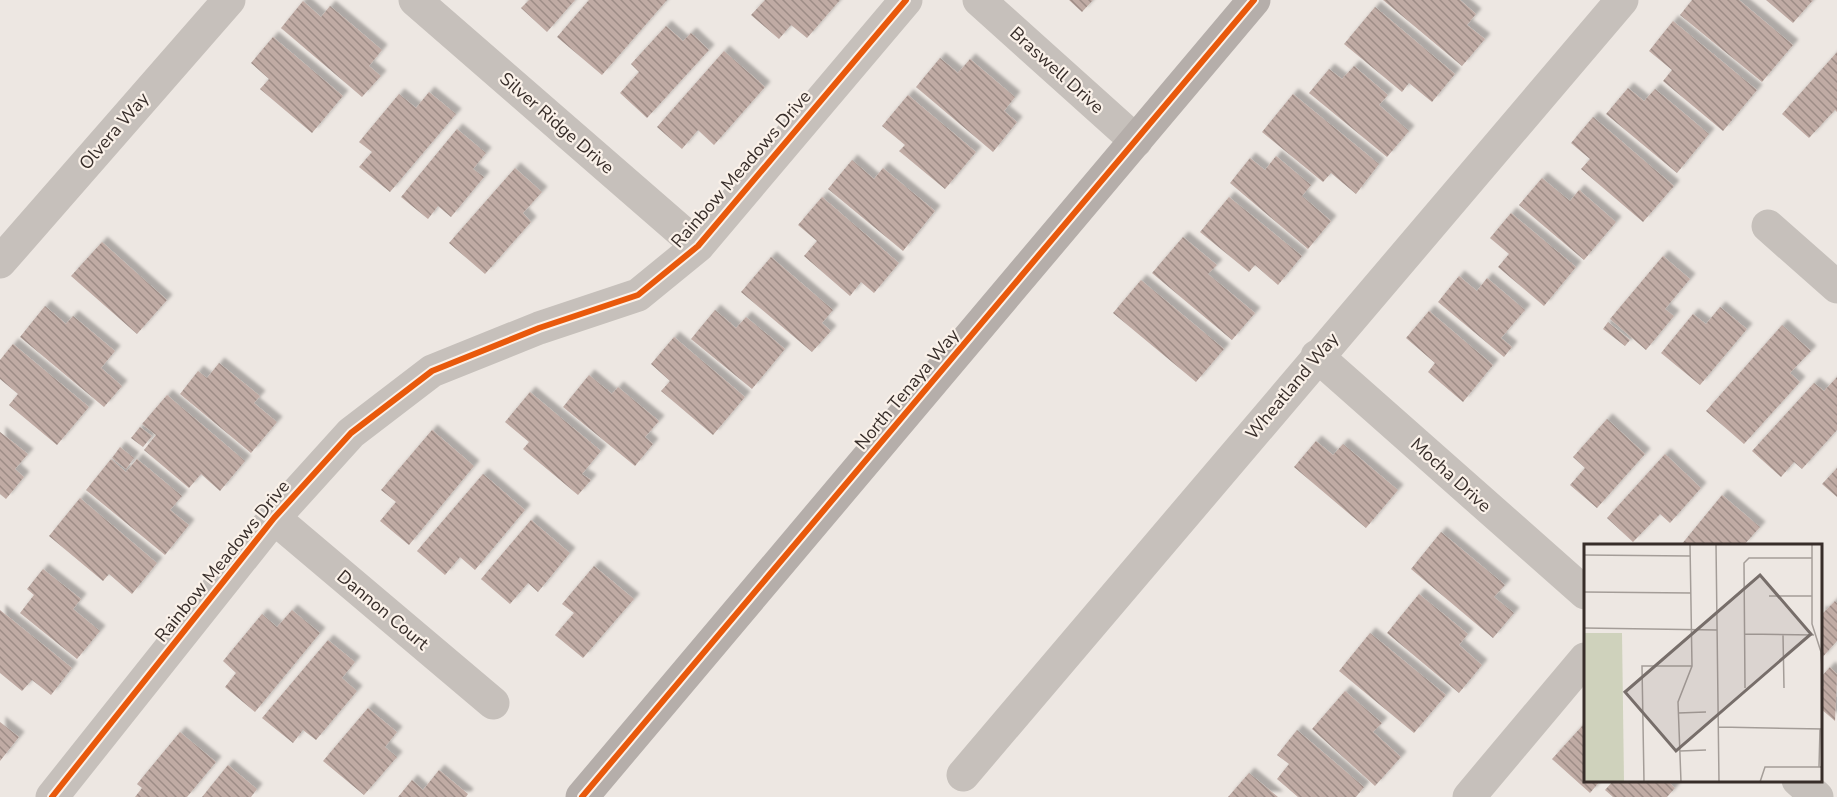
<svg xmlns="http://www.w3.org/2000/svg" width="1837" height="797" viewBox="0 0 1837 797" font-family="'Nunito Sans',sans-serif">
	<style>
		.building { fill: url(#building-back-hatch); filter: url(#shadow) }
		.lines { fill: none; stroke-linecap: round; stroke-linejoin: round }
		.minor { stroke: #c6c0bb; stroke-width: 33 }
		.major { stroke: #b5aeaa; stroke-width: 33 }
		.cycleway-casing { stroke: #faf1e9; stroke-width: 10 }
		.cycleway { stroke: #e8590c; stroke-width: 6 }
		.labels { text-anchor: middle; stroke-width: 4.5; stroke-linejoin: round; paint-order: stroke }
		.street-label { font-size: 18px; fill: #372d29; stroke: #faf1e9 }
		.inset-road { fill: none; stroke: #a49d98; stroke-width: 1.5 }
		.view { fill: #776e6a; fill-opacity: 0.15; stroke: #776e6a; stroke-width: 3 }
		.inset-edge { fill: none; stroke: #372d29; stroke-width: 3 }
	</style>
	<defs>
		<pattern id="building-back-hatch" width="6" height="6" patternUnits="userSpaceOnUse" patternTransform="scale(1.5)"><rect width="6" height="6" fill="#c0aba4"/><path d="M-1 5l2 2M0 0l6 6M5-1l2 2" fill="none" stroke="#9d8c86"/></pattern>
		<filter id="shadow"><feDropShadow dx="5.5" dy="-5.5" stdDeviation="1.5" flood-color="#0004"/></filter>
	</defs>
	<rect width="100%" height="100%" fill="#ede7e2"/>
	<path class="building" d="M 529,0 L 575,0 L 547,32 L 521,8 Z
		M 589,0 L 667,0 L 602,75 L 557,37 Z
		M 765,0 L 840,0 L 807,38 L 791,25 L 779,39 L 751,15 Z
		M 1069,0 L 1093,0 L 1082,12 Z
		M 1383,0 L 1460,0 L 1476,14 L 1467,25 L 1485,39 L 1462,66 Z
		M 1692,0 L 1739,0 L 1793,45 L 1762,82 L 1680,15 Z
		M 1766,0 L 1813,0 L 1793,23 Z
		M 303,1 L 321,17 L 330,6 L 382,50 L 369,66 L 381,76 L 362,97 L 281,28 Z
		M 1375,7 L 1455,74 L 1432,102 L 1409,83 L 1402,92 L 1344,44 Z
		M 1673,21 L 1757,90 L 1723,131 L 1663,81 L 1672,70 L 1649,51 Z
		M 666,26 L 683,41 L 691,33 L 709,50 L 647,118 L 620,93 L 639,72 L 631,64 Z
		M 273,37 L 343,96 L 312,133 L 260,89 L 269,79 L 251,63 Z
		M 724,51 L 765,87 L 714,145 L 698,130 L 682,149 L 657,127 Z
		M 1837,52 L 1837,112 L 1835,110 L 1809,138 L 1782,114 Z
		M 940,58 L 958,73 L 970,59 L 1015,97 L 1004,111 L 1017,122 L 993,152 L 916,87 Z
		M 1354,66 L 1388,95 L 1379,105 L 1409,131 L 1387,157 L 1309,93 L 1329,69 L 1342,79 Z
		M 1628,88 L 1644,101 L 1655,89 L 1709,134 L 1677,173 L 1606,114 Z
		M 429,92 L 456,114 L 390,192 L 359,167 L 372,152 L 359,142 L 399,94 L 416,108 Z
		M 1293,94 L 1379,164 L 1356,194 L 1331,173 L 1323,182 L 1262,132 Z
		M 908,95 L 976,152 L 945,189 L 899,151 L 905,145 L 882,126 Z
		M 1593,117 L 1674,186 L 1643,222 L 1581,169 L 1590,159 L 1571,143 Z
		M 457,129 L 486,153 L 473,169 L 484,177 L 451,217 L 438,206 L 428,219 L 401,197 Z
		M 1276,156 L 1311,185 L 1302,196 L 1331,221 L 1308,249 L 1230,183 L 1250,158 L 1265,170 Z
		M 852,160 L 874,179 L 883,168 L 935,211 L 903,251 L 828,189 Z
		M 515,168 L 542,192 L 523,213 L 531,222 L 485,274 L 449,243 Z
		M 1542,178 L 1570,201 L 1579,190 L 1616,222 L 1584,260 L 1519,205 Z
		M 822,197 L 899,263 L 874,293 L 861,282 L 850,296 L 804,256 L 817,241 L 798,225 Z
		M 1229,197 L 1302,256 L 1278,285 L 1255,265 L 1249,272 L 1200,232 Z
		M 1511,213 L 1576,267 L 1544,306 L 1498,267 L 1509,254 L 1490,238 Z
		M 1183,237 L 1217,265 L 1208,274 L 1255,313 L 1232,340 L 1152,273 Z
		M 102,242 L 167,300 L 137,334 L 71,276 Z
		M 1663,256 L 1690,279 L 1665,309 L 1674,316 L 1646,350 L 1610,319 Z
		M 771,257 L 833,310 L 822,323 L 831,331 L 812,352 L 741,292 Z
		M 1459,276 L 1477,291 L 1487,278 L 1525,310 L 1501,338 L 1512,347 L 1504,357 L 1438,302 Z
		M 1141,280 L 1224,349 L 1196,382 L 1113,313 Z
		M 45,306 L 66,324 L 73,316 L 115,351 L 101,368 L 122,386 L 104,407 L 20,337 Z
		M 1720,307 L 1747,329 L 1700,385 L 1661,353 L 1693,314 L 1706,324 Z
		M 715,310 L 736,328 L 746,317 L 785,349 L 752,389 L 691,339 Z
		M 1429,311 L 1493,365 L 1463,402 L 1428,372 L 1435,363 L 1406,338 Z
		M 1608,322 L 1630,340 L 1625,346 L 1603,329 Z
		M 1782,325 L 1811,351 L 1790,373 L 1800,382 L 1744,444 L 1706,411 Z
		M 674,337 L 745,397 L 713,435 L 661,391 L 670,381 L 651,364 Z
		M 13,344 L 89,407 L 57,445 L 9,405 L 18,394 L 0,379 L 0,360 Z
		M 219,363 L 260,396 L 254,403 L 277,422 L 251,453 L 180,394 L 198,371 L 207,378 Z
		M 589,375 L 612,394 L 618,387 L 659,421 L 645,437 L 653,444 L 635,466 L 563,407 Z
		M 1837,377 L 1837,430 L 1802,469 L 1794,462 L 1781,477 L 1752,451 L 1814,383 L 1824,391 Z
		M 530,392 L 601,451 L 582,474 L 591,480 L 578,495 L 523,449 L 529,442 L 505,422 Z
		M 167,395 L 245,461 L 220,491 L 201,474 L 189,488 L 144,450 L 156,435 L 142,424 Z
		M 1607,419 L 1645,454 L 1597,508 L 1570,485 L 1585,468 L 1573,457 Z
		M 140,427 L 152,436 L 143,447 L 131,438 Z
		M 432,430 L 474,466 L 409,545 L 380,521 L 396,502 L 381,490 Z
		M 0,432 L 28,454 L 15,469 L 24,477 L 6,499 L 0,494 Z
		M 1316,441 L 1333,455 L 1343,444 L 1398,490 L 1366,528 L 1294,467 Z
		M 120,447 L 134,458 L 126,469 L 112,458 Z
		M 1665,454 L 1701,488 L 1670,523 L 1660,514 L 1633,542 L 1607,518 Z
		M 111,459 L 126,472 L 137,459 L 182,496 L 170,510 L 189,525 L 165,555 L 86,490 Z
		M 1837,468 L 1837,497 L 1822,484 Z
		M 483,474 L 525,510 L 475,570 L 460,557 L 445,575 L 417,551 Z
		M 1722,495 L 1760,527 L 1744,545 L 1681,545 Z
		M 80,498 L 157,563 L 132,594 L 109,574 L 103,581 L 49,536 Z
		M 531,520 L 570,553 L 538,592 L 528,583 L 510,604 L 481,579 Z
		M 1441,532 L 1505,585 L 1494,597 L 1514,613 L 1493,638 L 1411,569 Z
		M 594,566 L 634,599 L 583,658 L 555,635 L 574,613 L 562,604 Z
		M 43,569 L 81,599 L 73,609 L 100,631 L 77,659 L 20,613 L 34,595 L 27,589 Z
		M 1419,594 L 1468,634 L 1459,645 L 1482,665 L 1459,693 L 1387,633 Z
		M 1835,601 L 1837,603 L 1837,641 L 1820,660 L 1820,611 L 1823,613 Z
		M 0,610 L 72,668 L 51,695 L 32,680 L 22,691 L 0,673 Z
		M 292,610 L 320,633 L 255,712 L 225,687 L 236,673 L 223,661 L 262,614 L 277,627 Z
		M 1370,633 L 1446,695 L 1414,733 L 1339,671 Z
		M 328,640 L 355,662 L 342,678 L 357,691 L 316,740 L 303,730 L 293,743 L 262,718 Z
		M 1830,667 L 1837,674 L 1835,721 L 1820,708 L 1820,678 Z
		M 1345,691 L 1382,723 L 1373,732 L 1401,757 L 1375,786 L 1312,729 Z
		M 368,708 L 397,732 L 385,747 L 397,757 L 364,795 L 323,761 Z
		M 0,722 L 19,737 L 0,761 Z
		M 1583,725 L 1585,780 L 1601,780 L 1590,793 L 1552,759 Z
		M 1297,730 L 1364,787 L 1356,797 L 1298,797 L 1277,779 L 1289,764 L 1277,755 Z
		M 180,732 L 216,762 L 187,797 L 135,797 L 142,788 L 137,784 Z
		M 228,765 L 257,789 L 251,797 L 202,797 Z
		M 439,770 L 468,794 L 466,797 L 398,797 L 412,780 L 423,790 Z
		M 1249,773 L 1278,797 L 1228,797 Z
		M 1614,780 L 1667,780 L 1675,788 L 1667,797 L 1613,797 L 1605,790 Z"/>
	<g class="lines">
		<path class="minor" d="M 415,0 L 698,246
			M 979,0 L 1136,141
			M 1768,226 L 1837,287
			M 0,262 L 229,0
			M 1317,356 L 1585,593
			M 274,518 L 493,703
			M 963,775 L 1622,0
			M 1798,780 L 1817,797
			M 52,797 L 274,518 L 351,433 L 432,371 L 539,328 L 638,295 L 698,246 L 906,0
			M 1469,797 L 1585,659"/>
		<path class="major" d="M 582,797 L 1254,0"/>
		<defs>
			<path id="cycleway" d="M 52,797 L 274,518 L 351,433 L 432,371 L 539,328 L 638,295 L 698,246 L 906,0
				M 582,797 L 1254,0"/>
		</defs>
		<use href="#cycleway" class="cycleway-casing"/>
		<use href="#cycleway" class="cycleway"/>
	</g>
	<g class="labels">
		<g class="street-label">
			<text transform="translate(1057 70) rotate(42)" y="6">Braswell Drive</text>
			<text transform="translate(557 123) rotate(41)" y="6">Silver Ridge Drive</text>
			<text transform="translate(114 131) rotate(-49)" y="6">Olvera Way</text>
			<text transform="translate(741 169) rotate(-49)" y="6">Rainbow Meadows Drive</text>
			<text transform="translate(1292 386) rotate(-50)" y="6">Wheatland Way</text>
			<text transform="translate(907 389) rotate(-50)" y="6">North Tenaya Way</text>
			<text transform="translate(1451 475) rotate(42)" y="6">Mocha Drive</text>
			<text transform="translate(222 561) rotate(-51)" y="6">Rainbow Meadows Drive</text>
			<text transform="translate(383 610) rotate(40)" y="6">Dannon Court</text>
		</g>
	</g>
	<g transform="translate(1584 544)">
		<rect width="238" height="238" fill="#ede7e2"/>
		<path d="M 0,89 L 38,89 L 40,238 L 0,238 Z" fill="#cfd2bc"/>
		<path class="inset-road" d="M 132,0 L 135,238M 228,0 L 228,80 L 237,108 L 239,142M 0,11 L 106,12M 0,48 L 107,49M 185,52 L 228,52M 0,84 L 133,86M 160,90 L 230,91M 199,91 L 200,144M 161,144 L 160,19 L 165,14 L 228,14M 94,169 L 122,168M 135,183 L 239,185M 96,207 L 122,206M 235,223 L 236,185M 60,238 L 58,122 L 108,122M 97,238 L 94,158 L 108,122 L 106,0M 176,238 L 181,223 L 239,223"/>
		<path class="view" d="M 176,31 L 227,90 L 92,207 L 41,148 Z"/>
		<rect width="238" height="238" class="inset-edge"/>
	</g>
</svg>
